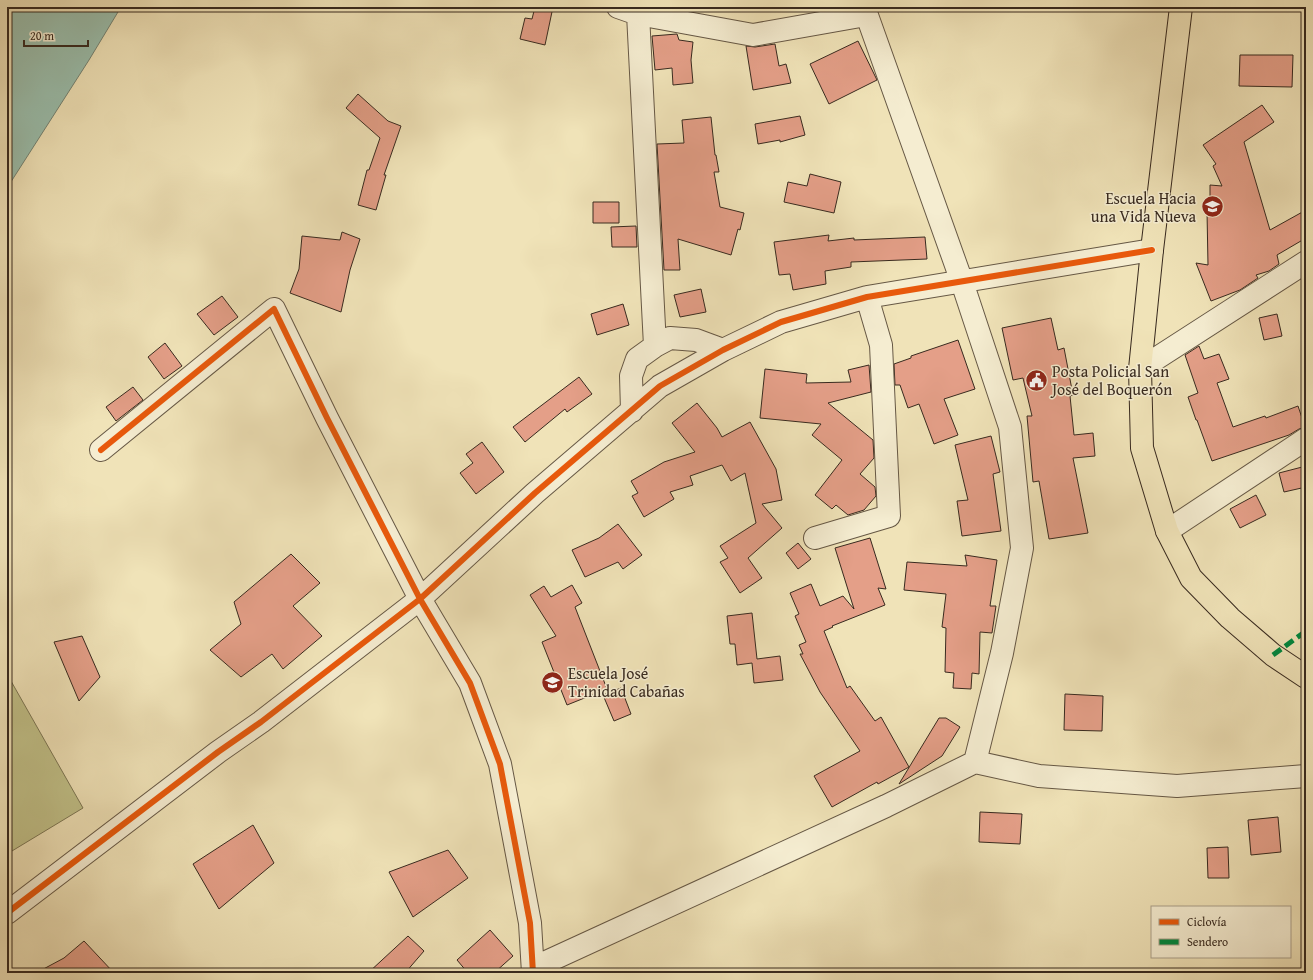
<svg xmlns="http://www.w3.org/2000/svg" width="1313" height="980" viewBox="0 0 1313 980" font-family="'Gentium Book Plus',serif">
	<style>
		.green { fill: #c1c189; stroke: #7c7654 }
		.water { fill: #9abeac; stroke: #738374 }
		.building { fill: #e49f88; stroke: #382a1f }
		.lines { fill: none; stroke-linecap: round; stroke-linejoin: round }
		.minor-casing { stroke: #665845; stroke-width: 24 }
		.major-casing { stroke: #382a1f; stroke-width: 24 }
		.minor { stroke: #f5edd1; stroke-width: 22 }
		.major { stroke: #f0e3b8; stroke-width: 22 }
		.quiet { stroke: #00873e; stroke-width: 5; stroke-dasharray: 10 5; stroke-linecap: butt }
		.cycleway-casing { stroke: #f5edd1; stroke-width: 8 }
		.cycleway { stroke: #e8590c; stroke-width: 6 }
		.labels { text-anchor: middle; stroke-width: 3; stroke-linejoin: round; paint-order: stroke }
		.poi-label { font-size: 16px; fill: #382a1f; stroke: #f5edd1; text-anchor: start }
	</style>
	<rect width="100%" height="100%" fill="#f0e3b8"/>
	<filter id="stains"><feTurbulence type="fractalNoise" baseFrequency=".005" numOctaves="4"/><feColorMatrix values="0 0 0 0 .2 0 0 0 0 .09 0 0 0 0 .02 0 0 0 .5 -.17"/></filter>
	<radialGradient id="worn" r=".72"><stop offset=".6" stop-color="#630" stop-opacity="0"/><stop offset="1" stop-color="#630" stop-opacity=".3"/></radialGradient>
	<path class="green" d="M 7,674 L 83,808 L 7,854 Z"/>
	<path class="water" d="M 7,7 L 121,7 L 89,60 L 7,188 Z"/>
	<path class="building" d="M 535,7 L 553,7 L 545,45 L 520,39 L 525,18 L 532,19 Z
		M 677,34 L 679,40 L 693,42 L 691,60 L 693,83 L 673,85 L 672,68 L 655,70 L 652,36 Z
		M 858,41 L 877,80 L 829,104 L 810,64 Z
		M 775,44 L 779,66 L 786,64 L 791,83 L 753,90 L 746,46 L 755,47 Z
		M 1240,55 L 1293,55 L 1292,87 L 1239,86 Z
		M 358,94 L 388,121 L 401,126 L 384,175 L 386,175 L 376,210 L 358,205 L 367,170 L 369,170 L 380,138 L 346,108 Z
		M 1262,105 L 1274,122 L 1244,142 L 1270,230 L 1306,210 L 1306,238 L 1277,255 L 1279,264 L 1269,271 L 1256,275 L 1258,278 L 1240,290 L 1211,301 L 1196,263 L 1208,265 L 1207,211 L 1210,211 L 1210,185 L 1222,186 L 1213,166 L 1216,164 L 1203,145 Z
		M 800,116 L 805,135 L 780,142 L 780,140 L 758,144 L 755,124 Z
		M 711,117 L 715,155 L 716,155 L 719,172 L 714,172 L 720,207 L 744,213 L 740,230 L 738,229 L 731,255 L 678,239 L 680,270 L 664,270 L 657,144 L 684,143 L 682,120 Z
		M 810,174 L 841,182 L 834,213 L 784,202 L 788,182 L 807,186 Z
		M 593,202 L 619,202 L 619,223 L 593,223 Z
		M 636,226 L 637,247 L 612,247 L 611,227 Z
		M 342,232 L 360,239 L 350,270 L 341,312 L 290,293 L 299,269 L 302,236 L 340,240 Z
		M 829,235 L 828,241 L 854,238 L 854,240 L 925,237 L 927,259 L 851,262 L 851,267 L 825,271 L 826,284 L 793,290 L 790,274 L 779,275 L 774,242 Z
		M 701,289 L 706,312 L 680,317 L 674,295 Z
		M 222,296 L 238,317 L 214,335 L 197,314 Z
		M 623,304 L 629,325 L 597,335 L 591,314 Z
		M 1277,314 L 1282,336 L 1264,340 L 1259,318 Z
		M 1051,318 L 1058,350 L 1064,348 L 1073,395 L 1070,396 L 1074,435 L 1093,433 L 1095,456 L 1073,458 L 1088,533 L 1049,539 L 1039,481 L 1033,482 L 1027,416 L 1032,416 L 1023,378 L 1013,380 L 1002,328 Z
		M 958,340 L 975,389 L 944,399 L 958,435 L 934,444 L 919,404 L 908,408 L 900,385 L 895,385 L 894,364 L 911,358 L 911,356 Z
		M 165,343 L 182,366 L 164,379 L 148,357 Z
		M 1199,346 L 1204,359 L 1219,354 L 1229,379 L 1217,383 L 1233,427 L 1265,416 L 1266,418 L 1298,406 L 1305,427 L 1299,429 L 1289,435 L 1212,461 L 1197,420 L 1196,420 L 1188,397 L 1198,393 L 1185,355 Z
		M 869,365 L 871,392 L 828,403 L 873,440 L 874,458 L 860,474 L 875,487 L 876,496 L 864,510 L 848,515 L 836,505 L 832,509 L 815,495 L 842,460 L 812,435 L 821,424 L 760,418 L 765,369 L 807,374 L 806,383 L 851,382 L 848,370 Z
		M 579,377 L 592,394 L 567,412 L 565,409 L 525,442 L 513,427 Z
		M 133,387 L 143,400 L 116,421 L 106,407 Z
		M 697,403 L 717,428 L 722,437 L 750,422 L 776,469 L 782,500 L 762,504 L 782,528 L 748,558 L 762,578 L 740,593 L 720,562 L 728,558 L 720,546 L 756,523 L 745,473 L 731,481 L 722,465 L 690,476 L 693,485 L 670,492 L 674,499 L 644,517 L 632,496 L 638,493 L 631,481 L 664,462 L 695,452 L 672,423 Z
		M 991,436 L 1000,472 L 993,474 L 1001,531 L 962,536 L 957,501 L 968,500 L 955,445 Z
		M 482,442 L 504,472 L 476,494 L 460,473 L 473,463 L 466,454 Z
		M 1306,466 L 1306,487 L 1284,492 L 1279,473 Z
		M 1256,495 L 1266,515 L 1240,528 L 1230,509 Z
		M 618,524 L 642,555 L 623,569 L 618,562 L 585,577 L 572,550 L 599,538 Z
		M 870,538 L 886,589 L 878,588 L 885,605 L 832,626 L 833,627 L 824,631 L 847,688 L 850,686 L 875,721 L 881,717 L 909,767 L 878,784 L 877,782 L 832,807 L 814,776 L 860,751 L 820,692 L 800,654 L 803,654 L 799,645 L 806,642 L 795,616 L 799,614 L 790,593 L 811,584 L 820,606 L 843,596 L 854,609 L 835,548 Z
		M 798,543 L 811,559 L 798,569 L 786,553 Z
		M 291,554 L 320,583 L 293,606 L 322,636 L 283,669 L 272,654 L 241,677 L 210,650 L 241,624 L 234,602 Z
		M 965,555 L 997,560 L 990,606 L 996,606 L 992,633 L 980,632 L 979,674 L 972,673 L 971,689 L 953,688 L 954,673 L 945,672 L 946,628 L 942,627 L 946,594 L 904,590 L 907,562 L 967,566 Z
		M 572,585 L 582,603 L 575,607 L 607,689 L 567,705 L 542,642 L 556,636 L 530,595 L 544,586 L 551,597 Z
		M 752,613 L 757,659 L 780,656 L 783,680 L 754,683 L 752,663 L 737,665 L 735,644 L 730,644 L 727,616 Z
		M 82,636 L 100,677 L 79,701 L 54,642 Z
		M 621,688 L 631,714 L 614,721 L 603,695 Z
		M 1065,694 L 1103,696 L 1102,731 L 1064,730 Z
		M 939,718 L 946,718 L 960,727 L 942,756 L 899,784 Z
		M 980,812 L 1022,814 L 1020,844 L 979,842 Z
		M 1278,817 L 1281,852 L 1251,855 L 1248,820 Z
		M 253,825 L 274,863 L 219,909 L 193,864 Z
		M 1228,847 L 1229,878 L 1208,878 L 1207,848 Z
		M 448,850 L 468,878 L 413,917 L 389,872 Z
		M 490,930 L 513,956 L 494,973 L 468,973 L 457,960 Z
		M 408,936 L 424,951 L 405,973 L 368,973 Z
		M 84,941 L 114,973 L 36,973 L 64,958 Z"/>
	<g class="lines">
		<defs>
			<path id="minor" d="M 618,7 L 638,14 L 753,35 L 866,15
				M 864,7 L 962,282 L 1010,427 L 1022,548 L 1002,653 L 975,762
				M 638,14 L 655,346
				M 1140,369 L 1306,262
				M 632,411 L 631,376 L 637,359 L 655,346 L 670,338 L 696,340 L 723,350
				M 101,450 L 274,309 L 327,418 L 420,599 L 470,683 L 500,764 L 530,923 L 533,973
				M 1167,531 L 1306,439
				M 815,538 L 889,516 L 881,345 L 867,297
				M 7,913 L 218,752 L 261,722 L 420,599 L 535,493 L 660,386 L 723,350 L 781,322 L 867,297 L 1152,250
				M 535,973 L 542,964 L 886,806 L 975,762 L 1039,776 L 1177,786 L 1306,776"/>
			<path id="major" d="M 1181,7 L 1152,250 L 1140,369 L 1142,448 L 1167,531 L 1191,578 L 1230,618 L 1273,655 L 1306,677"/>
		</defs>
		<use href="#minor" class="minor-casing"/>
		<use href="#major" class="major-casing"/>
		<use href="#minor" class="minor"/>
		<use href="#major" class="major"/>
		<path class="quiet" d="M 1273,655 L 1306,631"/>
		<defs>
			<path id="cycleway" d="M 101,450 L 274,309 L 327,418 L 420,599 L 470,683 L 500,764 L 530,923 L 533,973
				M 7,913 L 218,752 L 261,722 L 420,599 L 535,493 L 660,386 L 723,350 L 781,322 L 867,297 L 1152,250"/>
		</defs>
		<use href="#cycleway" class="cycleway-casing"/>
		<use href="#cycleway" class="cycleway"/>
	</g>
	<defs>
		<symbol id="school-disc" viewBox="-11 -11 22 22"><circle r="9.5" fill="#8f2418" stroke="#f5edd1"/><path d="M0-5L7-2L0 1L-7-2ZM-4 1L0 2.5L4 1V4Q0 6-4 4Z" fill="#fff"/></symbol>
		<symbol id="civic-disc" viewBox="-11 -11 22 22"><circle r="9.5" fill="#8f2418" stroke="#f5edd1"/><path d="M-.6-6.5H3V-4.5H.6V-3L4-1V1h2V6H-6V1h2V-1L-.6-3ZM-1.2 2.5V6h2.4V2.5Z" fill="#fff"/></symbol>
	</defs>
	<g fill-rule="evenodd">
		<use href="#school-disc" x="1200" y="194" width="25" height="25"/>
		<use href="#civic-disc" x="1024" y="368" width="25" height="25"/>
		<use href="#school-disc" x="540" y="670" width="25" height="25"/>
	</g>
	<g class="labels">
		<g class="poi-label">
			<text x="1196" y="204" text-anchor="end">Escuela Hacia<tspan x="1196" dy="18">una Vida Nueva</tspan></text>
			<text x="1052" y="377">Posta Policial San<tspan x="1052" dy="18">José del Boquerón</tspan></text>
			<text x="568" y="679">Escuela José<tspan x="568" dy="18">Trinidad Cabañas</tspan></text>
		</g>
	</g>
	<rect width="1313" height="980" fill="none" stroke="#f0e3b8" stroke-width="24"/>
	<rect x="8" y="8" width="1297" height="964" fill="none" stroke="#382a1f" stroke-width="2"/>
	<rect x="12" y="12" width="1289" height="956" fill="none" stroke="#382a1f"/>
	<rect x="1151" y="906" width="140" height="52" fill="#f5edd1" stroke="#a99f8a"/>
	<rect x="1159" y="919" width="20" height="6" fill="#e8590c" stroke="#a99f8a"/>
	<text x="1187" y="926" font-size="12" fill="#382a1f">Ciclovía</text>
	<rect x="1159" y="939" width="20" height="6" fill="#00873e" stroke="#a99f8a"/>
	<text x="1187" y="946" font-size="12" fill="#382a1f">Sendero</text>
	<path d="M24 40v6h64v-6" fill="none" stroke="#382a1f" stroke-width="2"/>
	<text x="30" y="40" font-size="12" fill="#382a1f" stroke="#f5edd1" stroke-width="3" paint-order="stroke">20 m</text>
	<rect width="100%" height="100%" filter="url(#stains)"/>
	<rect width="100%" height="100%" fill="url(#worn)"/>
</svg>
